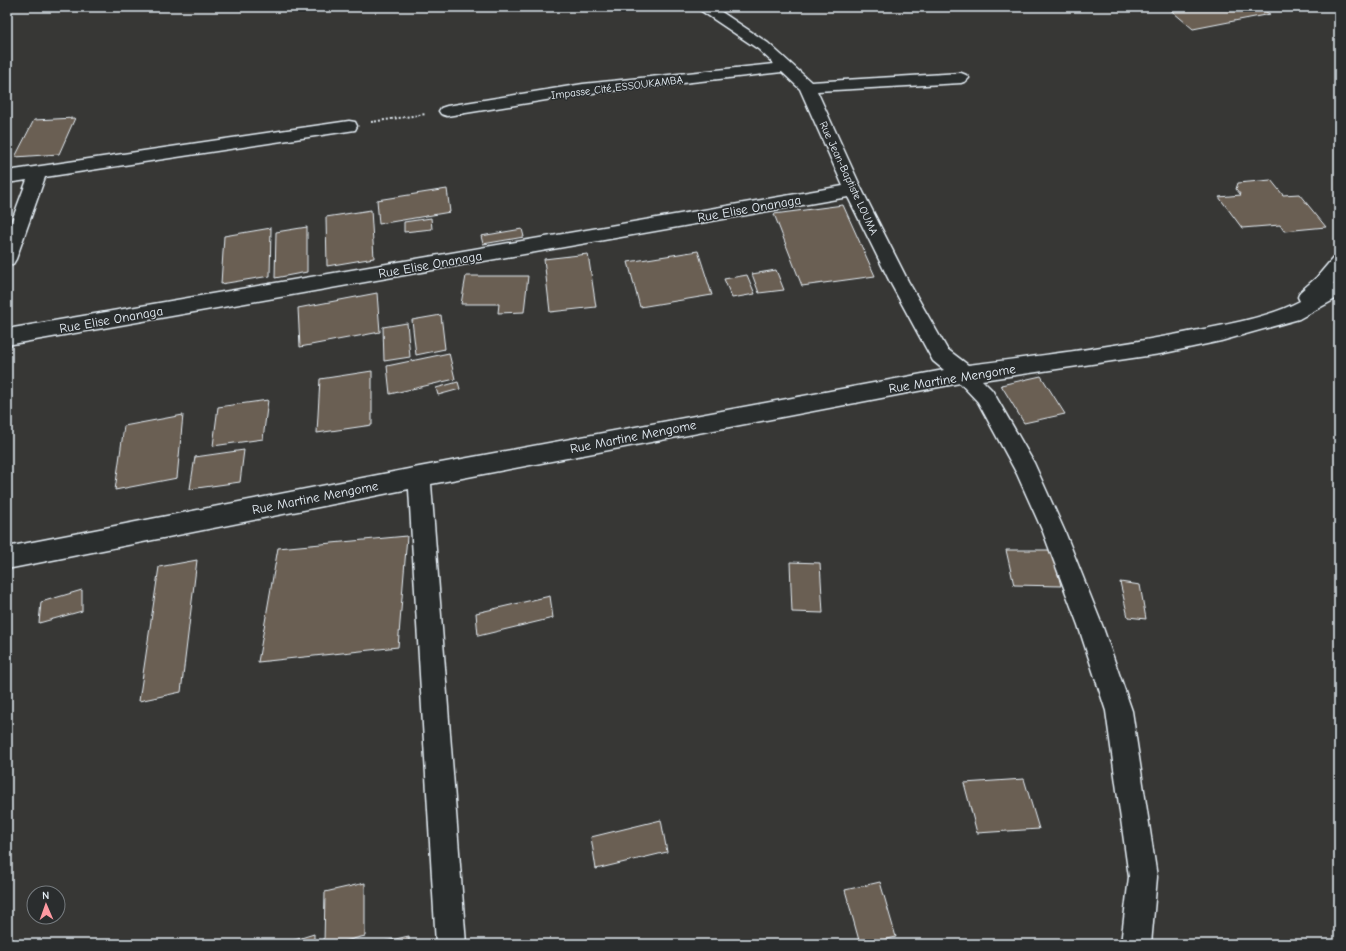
<svg xmlns="http://www.w3.org/2000/svg" width="1346" height="951" viewBox="0 0 1346 951" font-family="'Comic Neue',sans-serif">
	<style>
		.building { fill: #6b5e52; stroke: #e8f1f8 }
		.lines { fill: none; stroke-linecap: round; stroke-linejoin: round }
		.minor-casing { stroke: #e8f1f8; stroke-width: 3 }
		.path { stroke: #e8f1f8; stroke-width: 2; stroke-dasharray: 2 2; stroke-linecap: butt }
		.minor { fill: #2a2d2e; fill-rule: evenodd }
		.labels { text-anchor: middle; stroke-width: 3; stroke-linejoin: round; paint-order: stroke }
		.far-street-label { font-size: 11px; fill: #e8f1f8; stroke: #2a2d2e }
		.street-label { font-size: 13px; fill: #e8f1f8; stroke: #2a2d2e }
	</style>
	<rect width="100%" height="100%" fill="#373735"/>
	<filter id="ink" filterUnits="userSpaceOnUse"><feTurbulence type="fractalNoise" baseFrequency=".025" numOctaves="2"/><feDisplacementMap in="SourceGraphic" scale="8" xChannelSelector="R" yChannelSelector="G"/><feConvolveMatrix kernelMatrix="1 2 1 2 8 2 1 2 1" color-interpolation-filters="sRGB"/></filter>
	<g filter="url(#ink)">
		<path class="building" d="M 1167,7 L 1256,7 L 1270,14 L 1193,29 Z
			M 75,118 L 59,154 L 15,157 L 34,120 Z
			M 1271,180 L 1283,195 L 1299,194 L 1326,227 L 1284,231 L 1280,225 L 1242,228 L 1219,197 L 1241,195 L 1236,189 L 1238,183 Z
			M 447,189 L 450,212 L 379,224 L 377,200 Z
			M 843,205 L 875,276 L 802,286 L 774,214 Z
			M 371,210 L 374,258 L 327,266 L 326,217 Z
			M 431,218 L 432,229 L 404,232 L 404,222 Z
			M 307,227 L 307,272 L 275,278 L 276,232 Z
			M 271,228 L 270,276 L 221,284 L 224,236 Z
			M 522,229 L 524,237 L 483,244 L 481,236 Z
			M 698,251 L 712,295 L 640,307 L 628,262 Z
			M 588,254 L 596,307 L 550,312 L 544,259 Z
			M 776,270 L 784,290 L 759,293 L 752,274 Z
			M 747,275 L 755,294 L 732,298 L 724,279 Z
			M 466,276 L 528,276 L 524,312 L 498,313 L 499,304 L 461,304 Z
			M 377,293 L 380,332 L 300,347 L 298,308 Z
			M 441,315 L 445,349 L 416,355 L 412,320 Z
			M 407,323 L 410,357 L 384,361 L 383,327 Z
			M 449,353 L 455,379 L 390,394 L 387,366 Z
			M 372,371 L 372,425 L 317,433 L 320,379 Z
			M 1041,376 L 1065,414 L 1024,423 L 1001,385 Z
			M 458,382 L 460,389 L 438,395 L 436,388 Z
			M 268,400 L 263,439 L 213,446 L 218,407 Z
			M 183,415 L 177,478 L 115,490 L 124,426 Z
			M 244,450 L 240,482 L 190,489 L 195,457 Z
			M 407,536 L 398,647 L 258,662 L 278,548 Z
			M 1006,550 L 1052,550 L 1061,586 L 1014,585 Z
			M 197,560 L 181,692 L 139,701 L 159,567 Z
			M 790,562 L 820,563 L 823,613 L 792,612 Z
			M 1120,582 L 1140,585 L 1146,619 L 1128,617 Z
			M 82,590 L 82,611 L 39,623 L 41,602 Z
			M 550,596 L 553,618 L 478,636 L 476,613 Z
			M 1024,779 L 1039,829 L 977,833 L 964,783 Z
			M 661,820 L 667,852 L 596,869 L 591,837 Z
			M 880,882 L 896,937 L 867,944 L 860,944 L 845,890 Z
			M 365,883 L 365,936 L 333,944 L 324,944 L 325,892 Z
			M 314,934 L 314,944 L 285,944 L 285,943 Z
			M 409,936 L 409,944 L 373,944 Z"/>
		<g class="lines">
			<defs>
				<path id="minor" d="M 698,7 L 714,7 L 768,43 L 811,82 L 961,73 L 966,75 L 969,78 L 966,81 L 961,83 L 817,91 L 862,190 L 908,281 L 947,349 L 968,365 C 1047,355 1126,345 1204,329 C 1235,323 1272,316 1300,301 L 1298,297 L 1300,292 L 1317,277 L 1333,258 L 1339,256 L 1339,276 L 1333,284 L 1339,282 L 1339,297 L 1299,319 L 1221,341 L 1160,354 L 982,380 L 992,390 L 1034,463 L 1065,532 L 1102,625 L 1132,711 L 1157,877 L 1151,944 L 1121,944 L 1129,877 L 1106,711 L 1078,625 L 1043,532 L 1017,474 L 978,402 L 960,383 L 431,484 L 466,944 L 436,944 L 409,489 L 7,569 L 7,547 L 419,467 L 944,370 L 933,361 L 890,282 L 848,197 L 7,345 L 7,329 L 843,186 L 800,89 L 782,72 L 583,94 L 447,116 L 441,114 L 439,111 L 441,108 L 447,106 L 583,84 L 774,64 L 758,49 L 700,10 Z
					M 349,121 L 355,122 L 357,126 L 355,130 L 45,177 L 16,259 L 13,264 L 7,266 L 7,234 L 27,180 L 7,183 L 7,171 Z"/>
			</defs>
			<use href="#minor" class="minor-casing"/>
			<path class="path" d="M 371,122 L 426,114"/>
			<use href="#minor" class="minor"/>
		</g>
	</g>
	<g class="labels">
		<g class="far-street-label">
			<text transform="translate(617 87) rotate(-7)" y="4">Impasse Cité ESSOUKAMBA</text>
			<text transform="translate(849 178) rotate(65)" y="4">Rue Jean-Baptiste LOUMA</text>
		</g>
		<g class="street-label">
			<text transform="translate(749 208) rotate(-10)" y="5">Rue Elise Onanaga</text>
			<text transform="translate(430 264) rotate(-10)" y="5">Rue Elise Onanaga</text>
			<text transform="translate(111 319) rotate(-10)" y="5">Rue Elise Onanaga</text>
			<text transform="translate(952 378) rotate(-9)" y="5">Rue Martine Mengome</text>
			<text transform="translate(633 436) rotate(-11)" y="5">Rue Martine Mengome</text>
			<text transform="translate(315 497) rotate(-11)" y="5">Rue Martine Mengome</text>
		</g>
	</g>
	<rect width="1346" height="951" fill="none" stroke="#2a2d2e" stroke-width="24"/>
	<rect x="12" y="12" width="1322" height="927" fill="none" stroke="#e8f1f8" stroke-width="1.5" filter="url(#ink)"/>
	<g transform="translate(46 905) rotate(358)"><circle r="19" fill="#2a2d2e" stroke="#767b7f"/>
	<path d="M0-3L7 15L0 10L-7 15Z" fill="#ff9aa2"/>
	<text y="-6" font-size="11" font-weight="bold" text-anchor="middle" fill="#e8f1f8">N</text>
	</g>
</svg>
